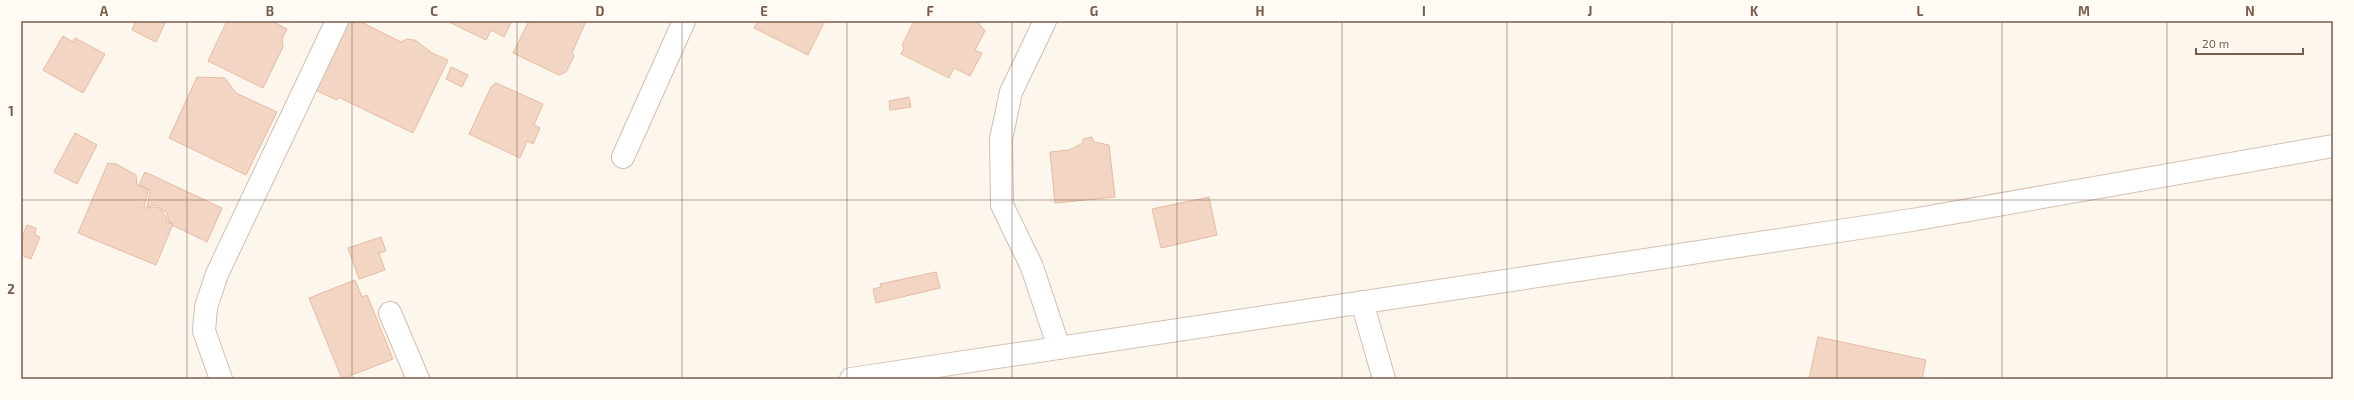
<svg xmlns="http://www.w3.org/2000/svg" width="2354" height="400" viewBox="0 0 2354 400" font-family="'Exo 2',sans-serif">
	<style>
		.building { fill: #f3d5c3; stroke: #e6bba3 }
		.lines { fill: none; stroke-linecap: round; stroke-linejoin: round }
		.minor-casing { stroke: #d1beb0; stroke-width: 24 }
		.secondary-casing { stroke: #d6c0b0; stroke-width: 24 }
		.minor { stroke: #fff; stroke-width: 22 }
		.secondary { stroke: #fff; stroke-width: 22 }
		.grid { fill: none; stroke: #7a5c4d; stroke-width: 1; stroke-opacity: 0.55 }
		.neatline { fill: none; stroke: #7a5c4d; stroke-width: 1.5 }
		.grid-label { font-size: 13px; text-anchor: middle; font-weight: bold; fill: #7a5c4d }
	</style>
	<rect width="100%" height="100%" fill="#fdf6ec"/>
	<path class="building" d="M 136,21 L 166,21 L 156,42 L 132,30 Z
		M 227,21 L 272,21 L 287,29 L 282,39 L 283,47 L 263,88 L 208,61 Z
		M 348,21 L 359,21 L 401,42 L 407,39 L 415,40 L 432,53 L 448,60 L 413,133 L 338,97 L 337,100 L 315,90 Z
		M 447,21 L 512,21 L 504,37 L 491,30 L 486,40 Z
		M 529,21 L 586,21 L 572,53 L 574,56 L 566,72 L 559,75 L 513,53 Z
		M 758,21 L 825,21 L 808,55 L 754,28 Z
		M 914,21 L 977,21 L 985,31 L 975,50 L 982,53 L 970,76 L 954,68 L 949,78 L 901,54 L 904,48 L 902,45 Z
		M 63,36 L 73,42 L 75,38 L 105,54 L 83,93 L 43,70 Z
		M 451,67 L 468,75 L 462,87 L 446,79 Z
		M 197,77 L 225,78 L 236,93 L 277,112 L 246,175 L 169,138 Z
		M 496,83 L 543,104 L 534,125 L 540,128 L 533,144 L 527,141 L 520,158 L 469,134 L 491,87 Z
		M 909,97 L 911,107 L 890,110 L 889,101 Z
		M 75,133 L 97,145 L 77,184 L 54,172 Z
		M 1092,137 L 1094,142 L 1109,145 L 1115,197 L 1055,203 L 1050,152 L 1069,150 L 1083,143 L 1083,139 Z
		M 108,163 L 116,164 L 136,175 L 137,185 L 148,190 L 144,208 L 158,207 L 166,216 L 167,222 L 173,224 L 156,265 L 78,233 Z
		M 145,172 L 222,208 L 207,242 L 172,225 L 173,224 L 169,222 L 167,213 L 155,205 L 147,207 L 150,190 L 139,185 Z
		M 1209,197 L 1217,235 L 1161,248 L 1152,209 Z
		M 27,225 L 36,228 L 35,235 L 40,237 L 31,259 L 21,255 L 21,240 Z
		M 381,237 L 386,251 L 379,253 L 385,270 L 359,279 L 348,248 Z
		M 936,272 L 940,288 L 876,303 L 873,289 L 881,287 L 880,284 Z
		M 355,280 L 362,297 L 367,295 L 393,359 L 342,379 L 309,298 Z
		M 1818,337 L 1926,360 L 1922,379 L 1809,379 Z"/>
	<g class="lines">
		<defs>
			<path id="minor" d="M 1045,21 L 1011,92 L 1001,139 L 1002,205 L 1032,267 L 1059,348
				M 623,157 L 684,21
				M 1362,302 L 1384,379
				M 390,313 L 418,379
				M 221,379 L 204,331 L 206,307 L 217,274 L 337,21"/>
			<path id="secondary" d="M 851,379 L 1912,220 L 2333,146"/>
		</defs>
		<use href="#minor" class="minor-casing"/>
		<use href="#secondary" class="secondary-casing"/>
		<use href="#minor" class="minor"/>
		<use href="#secondary" class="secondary"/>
	</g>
	<path class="grid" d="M 187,21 L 187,379M 352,21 L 352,379M 517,21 L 517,379M 682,21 L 682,379M 847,21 L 847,379M 1012,21 L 1012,379M 1177,21 L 1177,379M 1342,21 L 1342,379M 1507,21 L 1507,379M 1672,21 L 1672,379M 1837,21 L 1837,379M 2002,21 L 2002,379M 2167,21 L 2167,379M 21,200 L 2333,200"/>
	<rect width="2354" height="400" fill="none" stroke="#fffaf3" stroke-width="44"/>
	<path d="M2196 48v6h107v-6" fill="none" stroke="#7a5c4d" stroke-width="2"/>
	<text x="2202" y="48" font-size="12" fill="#7a5c4d" stroke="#fffaf3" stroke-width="3" paint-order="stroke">20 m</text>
	<rect x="22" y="22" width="2310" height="356" class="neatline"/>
	<g class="grid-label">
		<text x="104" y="16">A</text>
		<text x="270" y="16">B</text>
		<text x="434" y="16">C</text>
		<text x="600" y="16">D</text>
		<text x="764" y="16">E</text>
		<text x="930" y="16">F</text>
		<text x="1094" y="16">G</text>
		<text x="1260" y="16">H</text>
		<text x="1424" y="16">I</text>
		<text x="1590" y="16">J</text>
		<text x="1754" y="16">K</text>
		<text x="1920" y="16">L</text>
		<text x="2084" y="16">M</text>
		<text x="2250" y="16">N</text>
		<text x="11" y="116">1</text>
		<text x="11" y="294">2</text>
	</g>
</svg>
